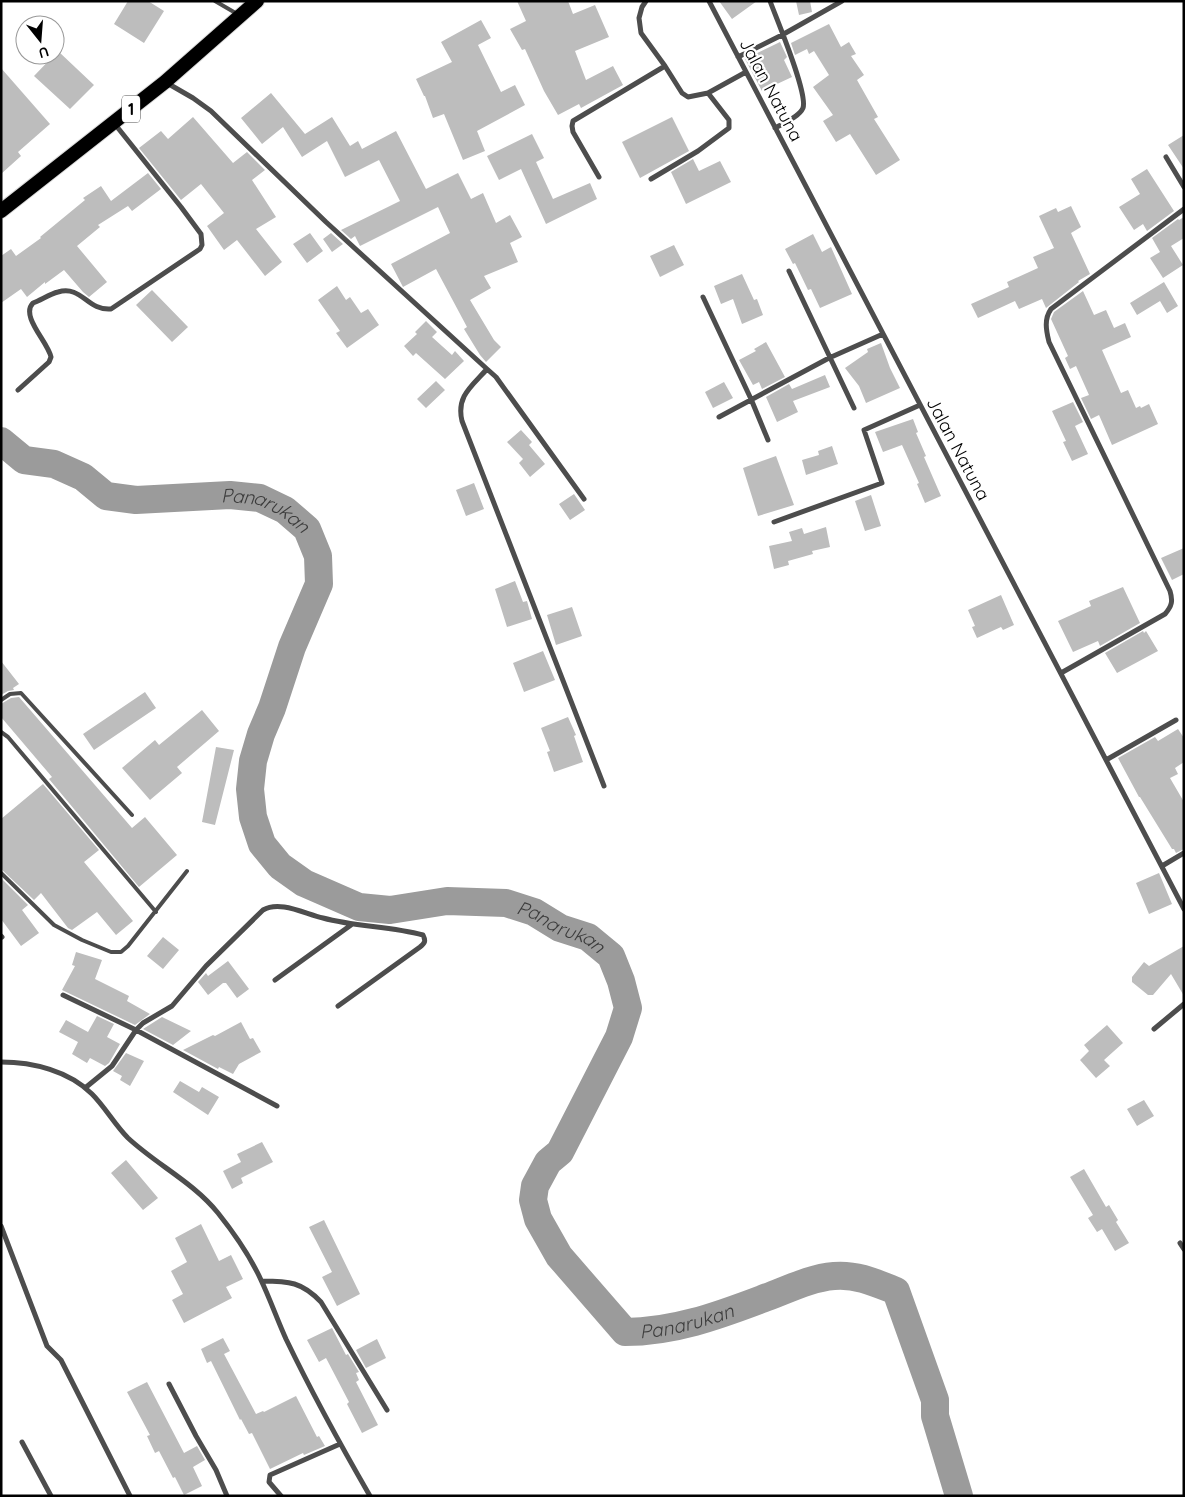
<svg xmlns="http://www.w3.org/2000/svg" width="1185" height="1497" viewBox="0 0 1185 1497" font-family="Quicksand,sans-serif">
	<style>
		.lines { fill: none; stroke-linecap: round; stroke-linejoin: round }
		.river { stroke: #9b9b9b; stroke-width: 28 }
		.building { fill: #bdbdbd }
		.trunk-casing { stroke: #dbdbdb; stroke-width: 16 }
		.service { stroke: #4d4d4d; stroke-width: 4 }
		.minor { stroke: #4d4d4d; stroke-width: 5 }
		.trunk { stroke: #000; stroke-width: 14 }
		.labels { text-anchor: middle; stroke-width: 4.5; stroke-linejoin: round; paint-order: stroke }
		.shield { fill: #fff; stroke: #4c4c4c; stroke-width: 1 }
		.shield-label { font-size: 16px; font-weight: bold; fill: #000 }
		.street-label { font-size: 18px; fill: #000; stroke: #fff }
		.water-label { font-size: 19px; font-style: italic; fill: #3c3c3c; stroke: #fff }
	</style>
	<rect width="100%" height="100%" fill="#fff"/>
	<g class="lines">
		<path class="river" id="s1" d="M 1,441 L 24,460 L 54,464 L 83,477 L 106,496 L 136,500 L 230,495 L 260,498 L 285,510 L 307,529 L 318,556 L 319,584 L 292,647 L 272,708 L 261,734 L 253,761 L 250,789 L 253,817 L 262,844 L 280,866 L 304,883 L 359,907 L 390,910 L 447,901 L 506,903 L 534,912 L 560,928 L 588,937 L 611,956 L 621,981 L 628,1008 L 619,1037 L 560,1152 L 548,1162 L 535,1186 L 533,1200 L 538,1219 L 559,1256 L 625,1332 C 673,1332 717,1316 762,1299 C 785,1291 809,1278 834,1276 C 857,1274 876,1283 896,1291 L 935,1400 L 935,1416 L 959,1496"/>
	</g>
	<path class="building" d="M 128,1 L 148,1 L 164,11 L 144,43 L 114,24 Z
		M 517,1 L 568,1 L 573,14 L 595,5 L 609,37 L 575,51 L 586,80 L 613,66 L 623,85 L 581,108 L 579,104 L 558,115 L 544,91 L 525,49 L 522,50 L 510,29 L 526,21 Z
		M 719,1 L 757,1 L 732,19 Z
		M 796,1 L 810,1 L 812,12 L 799,15 Z
		M 481,20 L 491,38 L 478,45 L 501,92 L 515,85 L 525,105 L 477,131 L 485,151 L 463,160 L 444,114 L 433,118 L 425,96 L 424,96 L 416,79 L 452,62 L 441,42 Z
		M 829,24 L 841,47 L 849,42 L 856,54 L 851,56 L 864,75 L 857,80 L 878,117 L 874,119 L 900,160 L 876,175 L 850,134 L 836,142 L 823,121 L 833,115 L 813,87 L 829,75 L 814,51 L 809,54 L 807,49 L 795,55 L 791,43 Z
		M 780,42 L 787,57 L 784,60 L 792,77 L 762,91 L 745,59 Z
		M 58,51 L 94,85 L 70,109 L 34,76 Z
		M 1,68 L 50,124 L 18,152 L 21,156 L 1,174 Z
		M 271,93 L 305,134 L 332,117 L 350,146 L 358,141 L 362,149 L 396,131 L 426,189 L 458,173 L 471,199 L 483,193 L 496,223 L 510,215 L 522,237 L 510,243 L 518,262 L 484,276 L 491,288 L 470,300 L 494,340 L 501,347 L 486,362 L 480,355 L 464,329 L 467,327 L 436,269 L 403,287 L 391,264 L 450,233 L 438,207 L 360,246 L 355,236 L 351,239 L 341,230 L 400,201 L 379,160 L 345,177 L 327,141 L 302,157 L 283,127 L 262,144 L 241,118 Z
		M 193,117 L 233,163 L 247,152 L 265,170 L 252,180 L 276,217 L 256,229 L 282,262 L 265,276 L 237,240 L 224,250 L 207,226 L 224,213 L 201,184 L 181,200 L 139,148 L 161,131 L 168,139 Z
		M 672,117 L 689,151 L 640,178 L 622,142 Z
		M 532,134 L 544,158 L 536,162 L 553,199 L 590,183 L 597,199 L 546,224 L 521,169 L 499,180 L 487,156 Z
		M 1184,135 L 1184,169 L 1168,145 Z
		M 693,159 L 699,171 L 720,161 L 731,182 L 686,204 L 671,172 Z
		M 1147,169 L 1174,211 L 1147,231 L 1143,224 L 1134,230 L 1119,207 L 1140,194 L 1131,179 Z
		M 148,173 L 161,189 L 132,211 L 128,206 L 98,225 L 100,227 L 77,246 L 107,282 L 89,297 L 83,292 L 64,270 L 45,284 L 45,282 L 27,297 L 21,289 L 1,303 L 1,256 L 11,249 L 16,256 L 41,238 L 40,237 L 85,200 L 83,198 L 101,186 L 111,201 Z
		M 1071,206 L 1081,227 L 1071,233 L 1090,274 L 1078,281 L 1079,282 L 1046,308 L 1042,299 L 1019,309 L 1015,301 L 978,318 L 971,304 L 1009,287 L 1007,282 L 1038,268 L 1033,257 L 1054,248 L 1039,216 L 1056,208 L 1058,212 Z
		M 1184,217 L 1184,238 L 1171,246 L 1183,265 L 1163,278 L 1150,258 L 1160,252 L 1152,238 L 1178,219 L 1179,220 Z
		M 310,233 L 323,251 L 307,263 L 293,244 Z
		M 331,233 L 343,244 L 332,252 L 323,239 Z
		M 813,234 L 822,252 L 831,247 L 852,294 L 820,308 L 811,289 L 808,290 L 795,263 L 793,264 L 785,249 Z
		M 674,245 L 684,265 L 660,277 L 650,256 Z
		M 742,274 L 754,300 L 757,299 L 763,315 L 742,324 L 733,299 L 721,304 L 714,286 Z
		M 1164,282 L 1178,306 L 1167,313 L 1160,301 L 1137,315 L 1130,303 Z
		M 337,286 L 346,300 L 350,297 L 361,313 L 368,309 L 379,325 L 347,348 L 336,333 L 340,331 L 318,300 Z
		M 152,290 L 188,327 L 172,342 L 136,305 Z
		M 1083,291 L 1094,315 L 1106,310 L 1114,328 L 1125,323 L 1131,337 L 1102,350 L 1121,393 L 1128,390 L 1136,408 L 1140,406 L 1141,408 L 1149,404 L 1158,424 L 1112,445 L 1099,415 L 1091,419 L 1081,398 L 1089,395 L 1076,366 L 1070,369 L 1065,358 L 1068,356 L 1051,319 L 1054,312 Z
		M 426,321 L 437,332 L 432,337 L 452,355 L 455,351 L 464,361 L 445,379 L 416,353 L 413,356 L 404,346 L 417,334 L 415,332 Z
		M 766,342 L 785,377 L 762,389 L 759,382 L 753,385 L 739,360 L 756,351 L 754,349 Z
		M 881,343 L 890,368 L 900,388 L 866,403 L 859,386 L 845,368 L 868,352 L 867,349 Z
		M 825,375 L 830,387 L 793,401 L 798,412 L 777,422 L 766,397 L 789,384 L 792,389 Z
		M 436,381 L 445,390 L 426,408 L 417,399 Z
		M 724,382 L 733,398 L 713,408 L 705,392 Z
		M 1073,402 L 1083,422 L 1075,426 L 1088,454 L 1072,461 L 1063,442 L 1066,441 L 1052,411 Z
		M 913,419 L 918,432 L 916,433 L 926,456 L 924,457 L 941,496 L 925,503 L 917,484 L 919,483 L 902,445 L 883,452 L 875,432 Z
		M 521,430 L 532,442 L 529,445 L 545,464 L 530,477 L 519,463 L 523,459 L 507,442 Z
		M 832,446 L 838,464 L 806,475 L 802,460 L 819,455 L 818,451 Z
		M 776,456 L 794,505 L 758,516 L 743,468 Z
		M 474,483 L 484,509 L 466,516 L 456,490 Z
		M 574,494 L 585,510 L 570,520 L 559,504 Z
		M 871,495 L 881,526 L 865,531 L 855,501 Z
		M 826,527 L 830,547 L 812,551 L 813,554 L 788,561 L 789,565 L 774,569 L 769,546 L 792,541 L 789,532 L 802,528 L 804,534 Z
		M 1184,548 L 1184,574 L 1172,580 L 1161,558 Z
		M 515,581 L 523,602 L 527,601 L 532,619 L 507,627 L 495,589 Z
		M 1123,587 L 1140,623 L 1100,646 L 1098,641 L 1073,652 L 1058,621 L 1091,606 L 1089,601 Z
		M 1001,595 L 1014,625 L 1003,630 L 1001,627 L 977,638 L 972,627 L 975,626 L 968,610 Z
		M 572,607 L 582,636 L 556,645 L 547,615 Z
		M 1143,631 L 1144,633 L 1146,631 L 1158,651 L 1117,673 L 1105,653 Z
		M 543,651 L 555,680 L 524,692 L 513,663 Z
		M 1,661 L 19,684 L 13,688 L 14,690 L 8,691 L 1,695 Z
		M 145,692 L 156,708 L 94,750 L 83,734 Z
		M 19,697 L 132,828 L 145,817 L 177,855 L 139,887 L 49,779 L 52,777 L 1,717 L 1,704 L 11,698 Z
		M 202,710 L 219,731 L 177,767 L 182,773 L 150,800 L 122,768 L 155,740 L 159,745 Z
		M 568,717 L 576,735 L 574,736 L 583,762 L 554,772 L 547,752 L 550,751 L 541,728 Z
		M 1178,729 L 1184,738 L 1184,762 L 1175,768 L 1178,774 L 1170,778 L 1184,802 L 1184,849 L 1176,853 L 1174,849 L 1172,849 L 1140,797 L 1139,797 L 1118,758 L 1155,737 L 1158,741 Z
		M 216,747 L 234,750 L 215,825 L 202,822 Z
		M 43,784 L 99,850 L 84,862 L 133,921 L 116,935 L 97,912 L 72,930 L 68,928 L 41,893 L 34,900 L 1,869 L 1,819 Z
		M 1159,873 L 1172,904 L 1149,914 L 1136,883 Z
		M 1,878 L 28,905 L 22,910 L 39,933 L 21,946 L 1,919 Z
		M 163,937 L 179,950 L 163,969 L 147,956 Z
		M 1184,946 L 1184,996 L 1171,974 L 1153,995 L 1148,995 L 1132,982 L 1132,977 L 1144,962 L 1149,966 Z
		M 76,952 L 102,960 L 95,979 L 129,996 L 127,1001 L 150,1014 L 135,1025 L 62,990 L 75,966 L 72,965 Z
		M 228,961 L 249,989 L 237,998 L 226,983 L 223,983 L 208,995 L 198,982 L 206,973 L 208,976 Z
		M 97,1016 L 114,1024 L 107,1037 L 120,1044 L 109,1063 L 105,1066 L 90,1058 L 87,1063 L 72,1054 L 78,1042 L 59,1032 L 66,1020 L 88,1032 Z
		M 162,1017 L 191,1031 L 173,1045 L 143,1029 Z
		M 241,1022 L 250,1039 L 253,1038 L 261,1052 L 239,1064 L 233,1074 L 219,1067 L 218,1069 L 183,1050 L 213,1035 L 215,1036 Z
		M 1107,1025 L 1123,1043 L 1104,1060 L 1110,1066 L 1096,1078 L 1080,1060 L 1089,1051 L 1084,1045 Z
		M 126,1053 L 144,1061 L 130,1086 L 120,1080 L 122,1076 L 113,1071 Z
		M 180,1081 L 199,1092 L 202,1087 L 219,1097 L 208,1115 L 173,1092 Z
		M 1144,1100 L 1154,1116 L 1137,1126 L 1127,1109 Z
		M 262,1142 L 273,1162 L 241,1178 L 243,1183 L 232,1189 L 223,1171 L 241,1162 L 237,1154 Z
		M 126,1160 L 158,1198 L 143,1210 L 111,1173 Z
		M 1084,1169 L 1106,1207 L 1109,1205 L 1118,1220 L 1116,1222 L 1129,1243 L 1115,1251 L 1102,1229 L 1097,1232 L 1088,1218 L 1093,1215 L 1070,1177 Z
		M 324,1220 L 360,1294 L 337,1306 L 322,1277 L 332,1272 L 309,1227 Z
		M 201,1224 L 219,1261 L 231,1255 L 243,1279 L 226,1287 L 232,1298 L 184,1323 L 172,1300 L 183,1294 L 171,1271 L 187,1262 L 175,1238 Z
		M 332,1328 L 346,1355 L 348,1354 L 359,1372 L 356,1373 L 359,1380 L 356,1382 L 378,1425 L 362,1433 L 347,1404 L 349,1402 L 326,1358 L 319,1362 L 307,1340 Z
		M 223,1338 L 230,1351 L 224,1354 L 256,1414 L 263,1411 L 264,1412 L 296,1396 L 317,1437 L 319,1436 L 325,1446 L 304,1455 L 303,1453 L 270,1469 L 252,1433 L 249,1434 L 241,1419 L 240,1420 L 211,1361 L 207,1363 L 201,1349 Z
		M 377,1339 L 386,1358 L 366,1368 L 356,1350 Z
		M 147,1382 L 184,1453 L 197,1446 L 205,1460 L 193,1467 L 202,1486 L 184,1495 L 175,1477 L 173,1478 L 159,1451 L 155,1453 L 147,1436 L 150,1435 L 127,1392 Z"/>
	<g class="lines">
		<defs>
			<path id="trunk" d="M 1,211 L 165,82 L 257,1"/>
		</defs>
		<use href="#trunk" class="trunk-casing"/>
		<path class="service" d="M 215,1 L 239,15
			M 1,700 L 10,694 L 21,693 L 132,815
			M 1,732 L 8,737 L 156,912
			M 1,873 L 54,925 L 82,940 L 111,952 L 121,952 L 128,946 L 187,871"/>
		<path class="minor" d="M 646,1 L 642,7 L 639,18 L 641,33 L 665,66 L 682,93 L 688,97 L 708,93 L 746,72
			M 709,1 L 1184,909
			M 770,1 C 777,20 808,93 803,108 C 799,117 784,123 775,128
			M 738,57 L 782,35 L 842,1
			M 167,83 L 193,98 L 211,111 L 326,222 L 487,369 L 496,377 L 584,499
			M 1166,157 L 1184,187
			M 599,177 L 573,132 L 572,126 L 573,121 L 665,66
			M 651,179 L 698,151 L 729,128 L 729,120 L 708,93
			M 789,271 L 854,408
			M 703,297 L 751,399 L 768,440
			M 487,369 C 472,386 456,396 462,421 L 604,786
			M 18,390 L 49,362 L 51,357 C 48,342 20,316 33,303 C 41,300 50,294 58,292 C 82,285 87,311 111,309 L 200,249 L 202,245 L 201,234 L 181,207 L 114,123
			M 719,417 L 829,358 L 883,334
			M 774,522 L 882,483 L 864,430 L 920,405
			M 1061,673 L 1165,614 C 1172,606 1173,601 1170,591 L 1049,342 C 1046,330 1044,319 1051,309 L 1184,209
			M 1106,760 L 1176,720
			M 1162,866 L 1184,853
			M 1,936 L 2,937
			M 275,980 L 351,925
			M 63,995 L 136,1030 L 277,1106
			M 1154,1029 L 1184,1004
			M 1,1062 C 33,1062 69,1071 92,1094 C 105,1107 115,1125 128,1138 C 157,1165 193,1182 218,1213 C 234,1233 250,1256 261,1280 C 270,1299 277,1319 286,1339 C 312,1393 340,1444 370,1496
			M 85,1088 L 112,1066 L 136,1030 L 143,1023 L 172,1006 L 206,966 L 263,910 C 280,900 305,914 323,918 C 356,927 390,926 423,935 C 426,941 425,943 420,947 L 338,1006
			M 1,1226 L 47,1346 L 61,1360 L 130,1496
			M 1180,1243 L 1184,1249
			M 262,1281 C 289,1281 302,1282 321,1302 L 387,1410
			M 169,1384 L 196,1436 L 216,1470 L 227,1496
			M 22,1442 L 51,1496
			M 281,1496 L 269,1482 L 270,1475 L 340,1444"/>
		<use href="#trunk" class="trunk"/>
	</g>
	<g class="labels">
		<rect class="shield" x="122" y="95.5" width="18" height="27" rx="4"/>
		<g class="shield-label">
			<text x="131" y="115">1</text>
		</g>
		<g class="street-label">
			<text transform="translate(771 90) rotate(62)" y="6">Jalan Natuna</text>
			<text transform="translate(958 449) rotate(62)" y="6">Jalan Natuna</text>
		</g>
		<g class="water-label">
			<text dy="7" stroke="none"><textPath href="#s1" startOffset="285">Panarukan</textPath></text>
			<text dy="7" stroke="none"><textPath href="#s1" startOffset="990">Panarukan</textPath></text>
			<text dy="7" stroke="none"><textPath href="#s1" startOffset="1546">Panarukan</textPath></text>
		</g>
	</g>
	<rect width="1185" height="1497" fill="none" stroke="#000000" stroke-width="5"/>
	<g transform="translate(40 40) rotate(163)"><circle r="24" fill="#ffffff" stroke="#999999"/>
	<path d="M0-4L9 19L0 12L-9 19Z" fill="#000000"/>
	<text y="-8" font-size="14" font-weight="bold" text-anchor="middle" fill="#000000">U</text>
	</g>
</svg>
